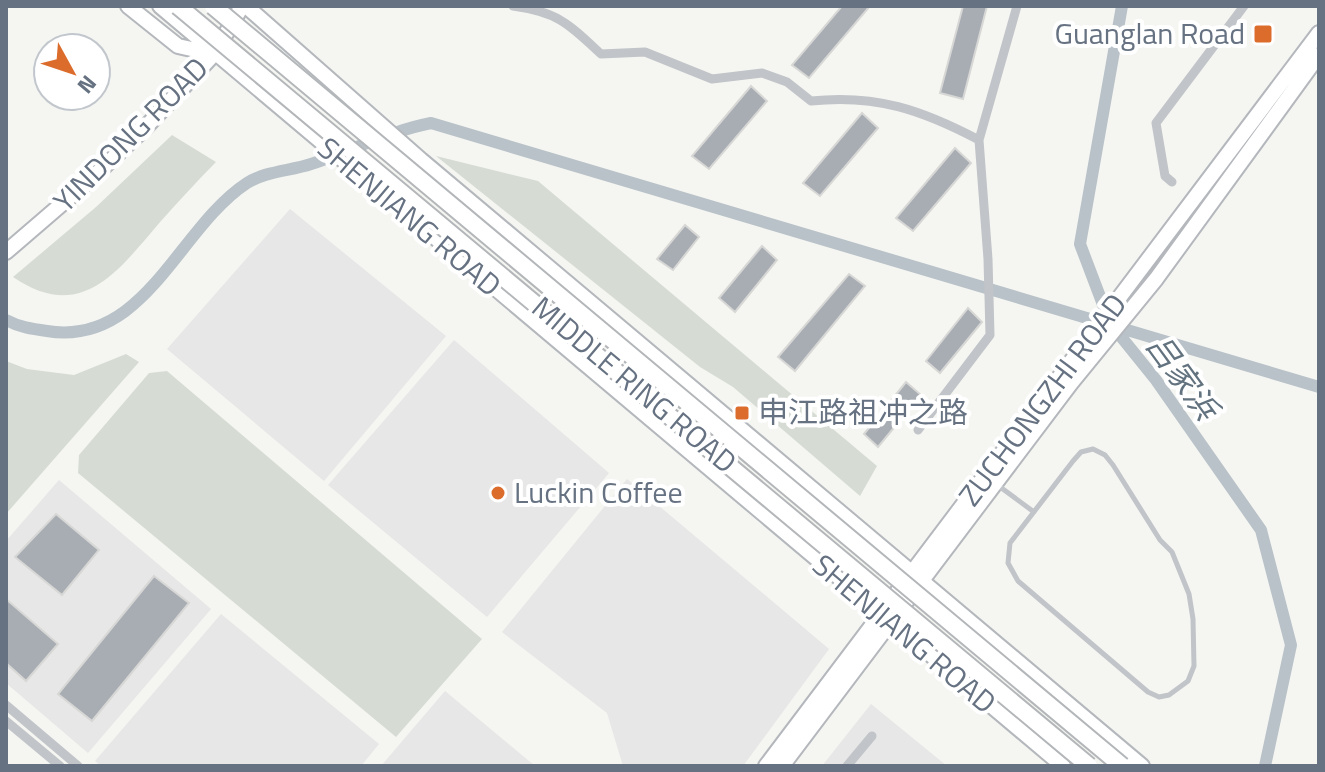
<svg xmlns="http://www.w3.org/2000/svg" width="1325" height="772" viewBox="0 0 1325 772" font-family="'Titillium Web','Noto Sans SC',sans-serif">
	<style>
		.built { fill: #e6e7e6 }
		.green { fill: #d6dcd4 }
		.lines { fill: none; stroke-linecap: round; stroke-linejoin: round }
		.canal { stroke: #b9c2c8; stroke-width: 12 }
		.building { fill: #a8adb4; stroke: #d7d7d5; stroke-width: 2 }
		.secondary-casing { stroke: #b4b7bc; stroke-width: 18 }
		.primary-casing { stroke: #b4b8bc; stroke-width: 18 }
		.lane { stroke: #c1c4c8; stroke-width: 5 }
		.street { stroke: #c1c4c8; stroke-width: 9 }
		.secondary { stroke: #fff; stroke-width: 14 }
		.primary { stroke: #fff; stroke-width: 14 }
		.highway-bridge-casing { stroke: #b4b7ba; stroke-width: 20; stroke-linecap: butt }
		.highway-bridge { stroke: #fff; stroke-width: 16 }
		.poi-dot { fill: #dc6c2c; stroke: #fff; stroke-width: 3 }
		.labels { text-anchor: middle; stroke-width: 8; stroke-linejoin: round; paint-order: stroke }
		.poi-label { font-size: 30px; fill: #667282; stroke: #fff; text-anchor: start }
		.street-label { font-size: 30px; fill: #667282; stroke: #fff }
		.water-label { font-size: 32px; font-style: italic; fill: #62737f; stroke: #fff }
	</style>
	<rect width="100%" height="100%" fill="#f5f6f2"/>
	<path class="built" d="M 290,209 L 446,336 L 324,481 L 167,349 Z
		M 454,340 L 609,473 L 487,617 L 328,485 Z
		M 627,479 L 829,649 L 743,766 L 623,766 L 607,713 L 502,632 Z
		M 59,480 L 211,609 L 88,753 L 6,683 L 6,541 Z
		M 221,614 L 379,744 L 361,766 L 101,766 L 95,761 Z
		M 445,691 L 535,766 L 381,766 Z
		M 871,704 L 947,766 L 822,766 Z"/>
	<path class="green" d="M 172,135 L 216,162 C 197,181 179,201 161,221 C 118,271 82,324 13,277 L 96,207 Z
		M 436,156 L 538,181 L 877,466 L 860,496 L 733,387 L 700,367 Z
		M 126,354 L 139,362 L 6,514 L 6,361 L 27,369 L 74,375 Z
		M 167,371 L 482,639 L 396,737 L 78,473 L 79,455 L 149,373 Z"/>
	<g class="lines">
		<path class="canal" d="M 1122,6 L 1080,244 L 1110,323 L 1156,380 L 1261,530 L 1291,645 L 1265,766
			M 6,320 C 19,327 32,329 47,331 C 145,347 178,228 247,183 C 266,171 290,171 311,164 C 351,151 390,131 431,123 L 1319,387"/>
	</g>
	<path class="building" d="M 842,6 L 870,6 L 809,78 L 792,65 Z
		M 963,6 L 987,6 L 963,99 L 940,93 Z
		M 751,86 L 767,101 L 709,169 L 692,156 Z
		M 862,113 L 878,128 L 820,196 L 803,183 Z
		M 955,148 L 971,163 L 913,231 L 896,218 Z
		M 685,225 L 699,237 L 673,270 L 657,259 Z
		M 762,246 L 777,260 L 735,312 L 719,298 Z
		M 849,274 L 865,286 L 795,371 L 778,357 Z
		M 968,308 L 982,322 L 940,373 L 926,361 Z
		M 906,382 L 921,395 L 878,447 L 864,434 Z
		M 56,514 L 99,550 L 62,595 L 15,557 Z
		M 154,576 L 189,603 L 92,721 L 58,694 Z
		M 6,599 L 58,644 L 26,681 L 6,663 Z"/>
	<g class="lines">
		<defs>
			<path id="secondary" d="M 6,252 L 92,178 L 145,128 L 214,54 L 242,6
				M 766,766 L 1319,33
				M 782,766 L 1071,383 L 1156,279 L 1319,55"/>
			<path id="primary" d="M 128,6 L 178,46 L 209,53
				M 160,6 L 1063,766
				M 246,6 L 421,160 L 1142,766"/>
		</defs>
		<use href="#secondary" class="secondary-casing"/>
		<use href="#primary" class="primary-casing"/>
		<path class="lane" d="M 1093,449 L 1105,455 L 1113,465 L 1160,540 L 1172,552 L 1189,594 L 1193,619 L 1194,666 L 1188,681 L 1169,695 L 1159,697 L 1148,692 L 1018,581 L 1008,563 L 1010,543 L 1073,461 L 1081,452 Z
			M 996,484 L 1034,512"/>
		<path class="street" d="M 513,6 C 558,12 569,24 601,54 L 645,52 L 712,79 L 762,73 L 787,82 L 811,101 C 876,94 922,110 979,140
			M 1172,182 L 1165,176 L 1156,123 L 1244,6
			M 918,430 L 990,335 L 988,259 L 979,140 L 1017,6
			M 6,705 L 78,766
			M 6,721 L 60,766
			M 847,766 L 872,736"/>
		<use href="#secondary" class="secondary"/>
		<use href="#primary" class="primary"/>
		<defs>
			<path id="highway-bridge" d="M 178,6 L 1089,766
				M 213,6 L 1122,766"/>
		</defs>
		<use href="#highway-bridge" class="highway-bridge-casing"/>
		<use href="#highway-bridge" class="highway-bridge"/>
	</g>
	<g class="poi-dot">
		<rect x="1253" y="24" width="20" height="20" rx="4"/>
		<rect x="734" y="405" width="16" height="16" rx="4"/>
		<circle cx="498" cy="493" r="8"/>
	</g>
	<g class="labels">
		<g class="poi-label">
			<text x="1245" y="44" text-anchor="end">Guanglan Road</text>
			<text x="758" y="423">申江路祖冲之路</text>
			<text x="514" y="503">Luckin Coffee</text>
		</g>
		<g class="street-label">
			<text transform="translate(131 135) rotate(-45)" y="10">YINDONG ROAD</text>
			<text transform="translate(409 217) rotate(40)" y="10">SHENJIANG ROAD</text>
			<text transform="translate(634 385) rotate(40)" y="10">MIDDLE RING ROAD</text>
			<text transform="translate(1043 400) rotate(-53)" y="10">ZUCHONGZHI ROAD</text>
			<text transform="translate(904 634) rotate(40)" y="10">SHENJIANG ROAD</text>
		</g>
		<g class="water-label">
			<text transform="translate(1182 377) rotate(54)" y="11">吕家浜</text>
		</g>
	</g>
	<rect width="1325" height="772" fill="none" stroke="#667282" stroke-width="16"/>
	<g transform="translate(72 72) rotate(130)"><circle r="38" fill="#ffffff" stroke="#c2c7cd" stroke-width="2"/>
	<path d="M0-6L14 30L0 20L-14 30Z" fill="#dc6c2c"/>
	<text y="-12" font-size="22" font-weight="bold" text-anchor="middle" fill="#667282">N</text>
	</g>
</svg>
